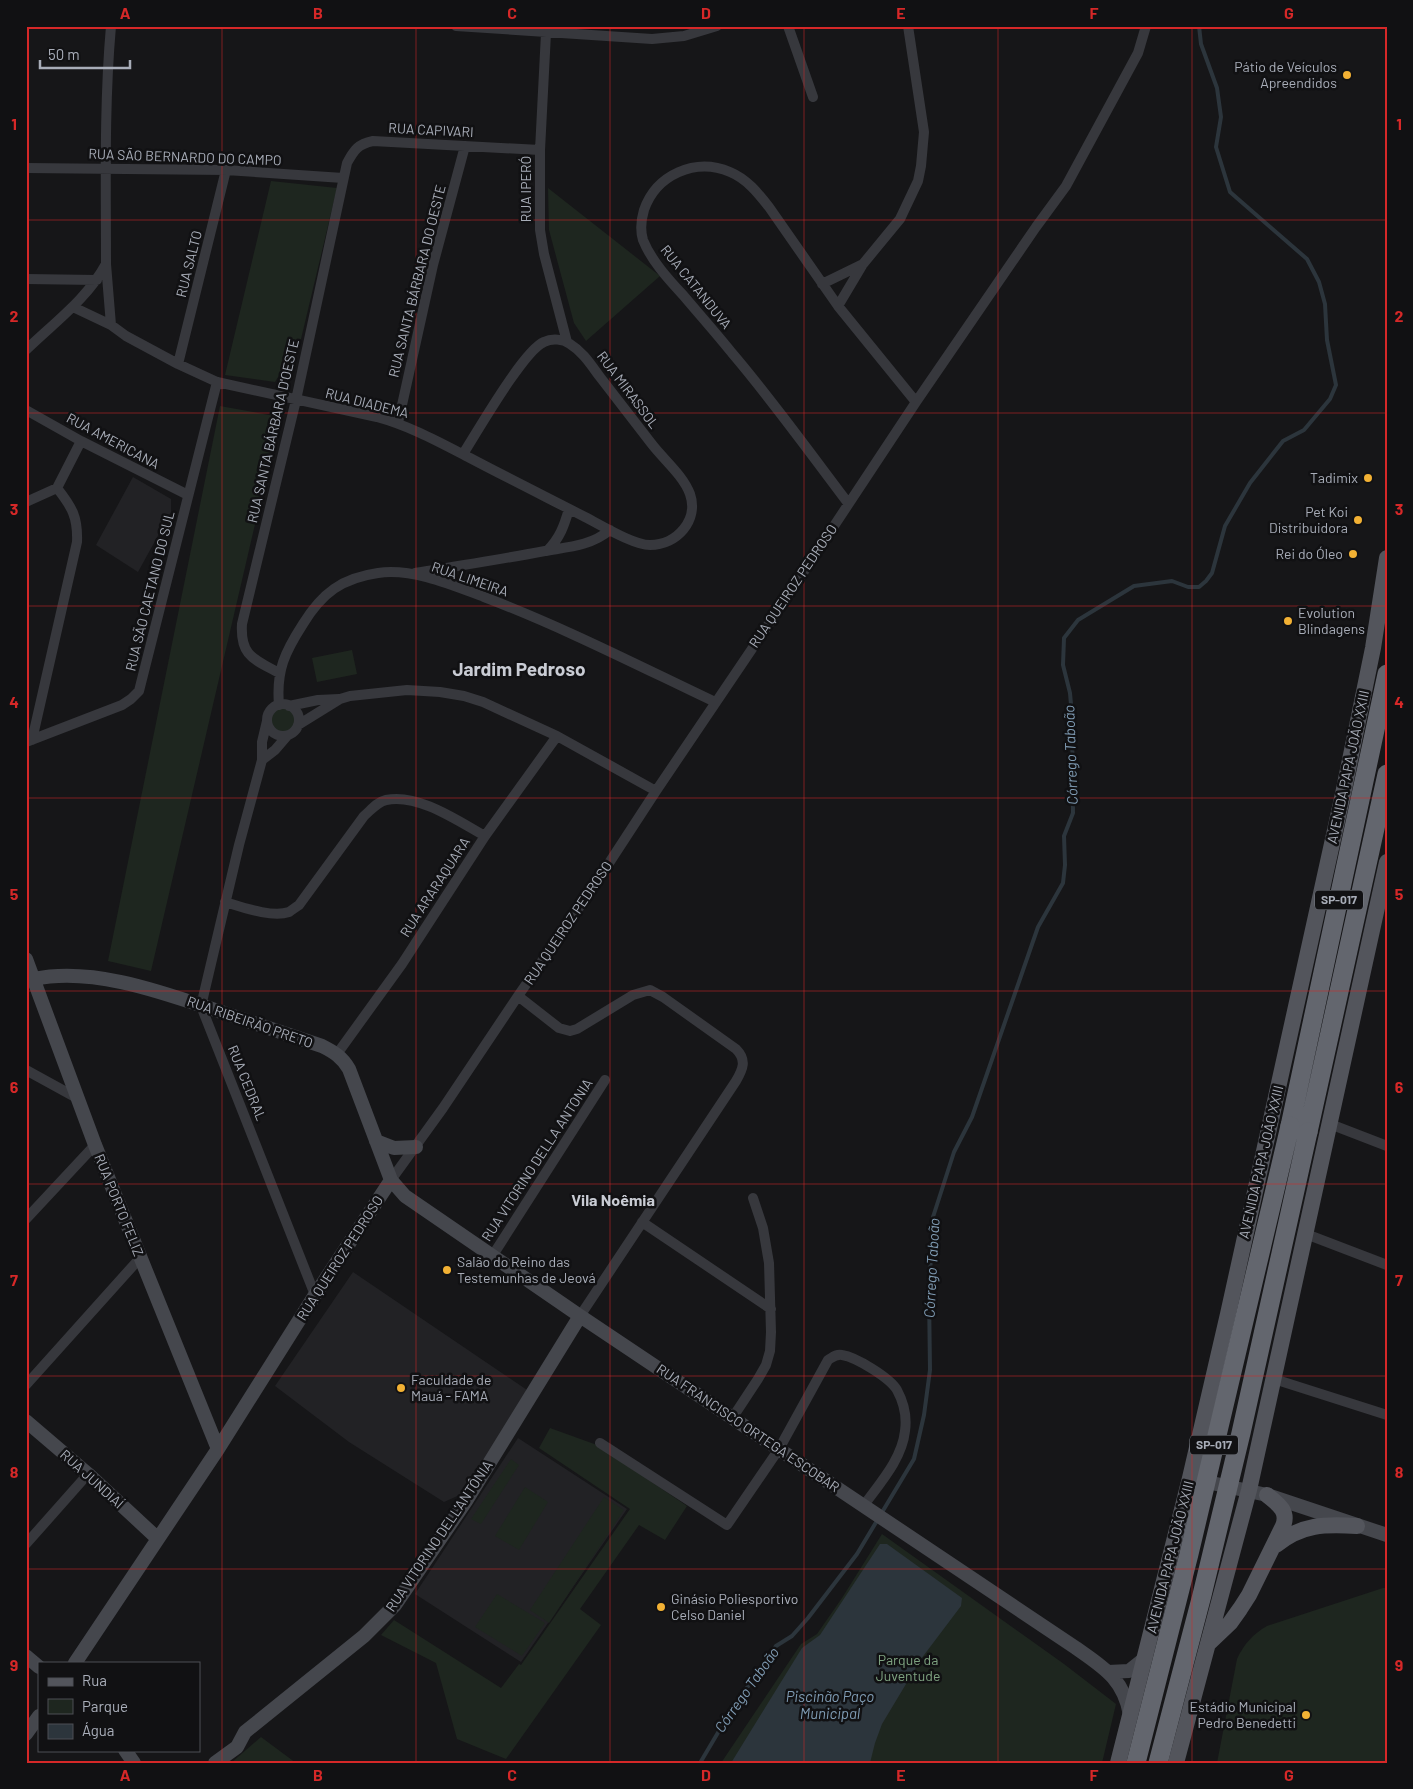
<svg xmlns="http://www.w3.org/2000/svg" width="1413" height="1789" viewBox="0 0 1413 1789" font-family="Barlow,sans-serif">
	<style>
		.built { fill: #222225 }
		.green { fill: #1e261f }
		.water { fill: #2c353c }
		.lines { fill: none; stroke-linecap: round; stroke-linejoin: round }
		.stream { stroke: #2c353c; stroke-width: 4 }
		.street { stroke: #37383d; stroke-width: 10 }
		.secondary { stroke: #45474d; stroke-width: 14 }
		.primary { stroke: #53555c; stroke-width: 16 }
		.highway { stroke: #63666e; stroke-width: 19 }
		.highway-bridge { stroke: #63666e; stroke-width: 19 }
		.grid { fill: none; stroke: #d62828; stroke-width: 1; stroke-opacity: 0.55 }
		.poi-dot { fill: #f2b134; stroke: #111113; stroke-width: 2 }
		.labels { text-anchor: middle; stroke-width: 5; stroke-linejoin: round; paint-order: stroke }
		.shield { fill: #111113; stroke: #7b7e86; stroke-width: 1 }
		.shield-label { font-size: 12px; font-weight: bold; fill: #a8adb8 }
		.poi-label { font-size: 14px; fill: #a8adb8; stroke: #111113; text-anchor: end }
		.street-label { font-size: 14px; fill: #a8adb8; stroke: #111113 }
		.park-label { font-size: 14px; fill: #7fa381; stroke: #111113 }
		.water-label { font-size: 15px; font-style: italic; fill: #7f9bb3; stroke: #111113 }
		.quarter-label { font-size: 16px; font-weight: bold; fill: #c9ccd4; stroke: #111113 }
		.district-label { font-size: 19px; font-weight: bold; fill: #c9ccd4; stroke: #111113 }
		.neatline { fill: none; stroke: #d62828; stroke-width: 2 }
		.grid-label { font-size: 16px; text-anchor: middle; font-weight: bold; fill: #d62828 }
	</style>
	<rect width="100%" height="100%" fill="#161618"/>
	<path class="built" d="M 133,477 L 171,499 L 171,512 L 138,572 L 96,545 Z
		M 353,1272 L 527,1390 L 464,1493 L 444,1502 L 349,1442 L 275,1386 Z
		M 518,1438 L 627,1509 L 521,1662 L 415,1594 Z"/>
	<path class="green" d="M 271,181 L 337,188 L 301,339 L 275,382 L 225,375 Z
		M 548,188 L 660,276 L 586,341 L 574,323 L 549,230 Z
		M 220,406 L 280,417 L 151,971 L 108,961 Z
		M 352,650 L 357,674 L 317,682 L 312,658 Z
		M269 721a14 14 0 1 1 28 0a14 14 0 1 1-28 0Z
		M 550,1428 L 597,1445 L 687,1506 L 665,1540 L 639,1525 L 580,1609 L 601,1625 L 506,1759 L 457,1739 L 436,1663 L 381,1635 L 394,1620 L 501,1688 L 519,1664 L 521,1665 L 630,1509 L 539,1448 Z
		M 511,1459 L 519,1465 L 481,1524 L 471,1519 Z
		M 525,1487 L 548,1502 L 519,1550 L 495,1536 Z
		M 604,1497 L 624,1510 L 549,1623 L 530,1610 Z
		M 882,1534 L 1064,1664 L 1116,1704 L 1102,1763 L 721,1763 L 801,1644 L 817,1634 L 842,1598 Z
		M 1383,1588 L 1387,1588 L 1387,1763 L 1217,1763 L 1237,1659 C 1244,1644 1253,1634 1267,1626 Z
		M 497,1594 L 545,1623 L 522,1656 L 475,1627 Z
		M 261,1737 L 296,1763 L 231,1763 Z"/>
	<path class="water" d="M 880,1544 L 887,1544 L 962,1598 L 961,1606 L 921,1659 L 882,1724 L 875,1743 L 870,1763 L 731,1763 L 802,1648 L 820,1635 Z"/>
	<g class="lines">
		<path class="stream" d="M 700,1763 L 732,1709 L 776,1646 L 792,1636 L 808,1618 L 857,1554 L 914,1459 L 924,1415 L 930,1370 L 929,1293 L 933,1217 L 954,1152 L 972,1117 L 1038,927 L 1063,883 L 1065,865 L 1064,836 L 1073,813 L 1072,716 L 1070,693 L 1063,665 L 1064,638 L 1078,620 L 1134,586 L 1172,581 L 1188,587 L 1199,587 L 1206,581 L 1212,573 L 1225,526 L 1250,483 L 1283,441 L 1304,430 L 1330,399 L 1336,385 L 1327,340 L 1325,304 L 1319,282 L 1307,259 L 1230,192 L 1216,147 L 1221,117 L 1217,88 L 1201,44 L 1199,26"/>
		<path class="street" d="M 456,26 L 652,39 L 684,36 L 717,26
			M 788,26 L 813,97
			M 546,33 L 540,150 L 540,230 L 544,254 L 567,342
			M 26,168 L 226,170 L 343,178
			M 106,264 L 111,325
			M 26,279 L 97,280
			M 822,284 L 863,264
			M 838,306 L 863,264 L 900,219 L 918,181 L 921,166 L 924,132 L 908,26
			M 73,307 L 111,325 L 126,336 L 178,364 L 217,382 L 377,417 C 410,426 439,442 470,458 C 508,478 546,497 585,517 C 601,525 633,545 650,545 C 677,545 699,520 690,494 C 683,475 663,459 651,443 C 634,421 617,399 600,377 C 591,365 583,352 570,344 C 563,339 552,338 544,342 C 524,350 477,432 463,454
			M 26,350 C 55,322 87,299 106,264 C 106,185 104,105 111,26
			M 178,364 L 226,170
			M 26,410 L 81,441 L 188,495
			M 398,423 L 433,265 L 465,146
			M 26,502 L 57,488 L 81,441
			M 848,503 C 810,453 773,401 732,353 C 716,333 699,314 683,295 C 668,279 651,260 643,240 C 640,230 641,220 644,210 C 656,175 695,157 730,172 C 747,179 758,193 769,207 L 838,306 L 916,402
			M 547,551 C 560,538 564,526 569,509
			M 415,573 C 458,566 502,559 545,551 C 568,547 591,546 610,530
			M 279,673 C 254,659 240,656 242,624 L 296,400 L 347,163 C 354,150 358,144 373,141 L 540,150
			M267 720a16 16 0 1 1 32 0a16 16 0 1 1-32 0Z
			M 279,705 C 276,670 285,652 303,624 C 322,593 342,578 378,573 C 413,568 452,585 484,597 C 563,627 639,666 715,702
			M 289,706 L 318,700 L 339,699
			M 267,721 L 262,742 L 262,760 L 239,845 L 201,1006 L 315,1295
			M 298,725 L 340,699 L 350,696 L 407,690 L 440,692 L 464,696 L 483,702 L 557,736 L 656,791
			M 32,740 L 77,542 C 78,517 72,507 57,488
			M 26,742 L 122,705 L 131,699 L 139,691 L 217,382
			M 262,760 L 275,750 L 287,736
			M 225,902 C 242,907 272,918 289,912 C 292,910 296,907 299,905 L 364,816 C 371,810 377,802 386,800 C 418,793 458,821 485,836
			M 518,996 L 559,1028 L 570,1031 L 577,1029 L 633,995 L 650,990 L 663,997 L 736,1049 C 747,1060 743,1069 736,1081 L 580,1316
			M 337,1054 L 402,964 L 485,836 L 557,736
			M 26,1070 L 77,1098
			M 1330,1124 L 1387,1146
			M 391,1180 L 443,1108 L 518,996 L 596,883 L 656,791 L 785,600 L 916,402 L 1036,227 L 1066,186 L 1138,53 L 1146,26
			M 26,1219 L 95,1145
			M 642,1222 L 771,1309
			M 1306,1234 L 1387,1265
			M 493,1255 L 605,1080
			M 1274,1379 L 1387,1415
			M 26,1385 L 140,1258
			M 733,1417 L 758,1379 L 766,1365 L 770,1351 L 771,1332 L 769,1263 L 763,1228 L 753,1198
			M 600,1443 L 727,1525 L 779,1449 L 828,1360 C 833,1357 836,1354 842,1355 C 856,1357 890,1378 897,1390 C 904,1403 907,1417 905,1431 C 902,1459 880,1483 864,1505
			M 26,1544 L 88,1474"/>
		<path class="secondary" d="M 26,959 L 95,1145 L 218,1449
			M 34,979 C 94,966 167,994 224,1013 C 256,1024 289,1035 322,1046 C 334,1052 342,1057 349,1069 L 391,1180 L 405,1196 L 580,1316 L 1076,1648 C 1103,1667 1124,1679 1130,1715
			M 376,1141 L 394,1148 L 416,1147
			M 26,1421 L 88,1474 L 157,1538
			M 1198,1480 L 1267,1495 L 1387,1535
			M 26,1656 L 39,1667
			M 75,1663 L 218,1449 L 315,1295 L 391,1180
			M 1108,1672 L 1129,1671 L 1144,1659
			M 26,1734 L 39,1716
			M 125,1750 L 134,1763
			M 215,1763 L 237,1747 L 245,1732 L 364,1636 L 395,1605 L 466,1501 L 580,1316"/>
		<path class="primary" d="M 1276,1545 C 1302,1524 1325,1524 1357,1526
			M 1209,1643 L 1230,1623 L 1240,1609 L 1249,1595 L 1283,1526 C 1289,1511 1278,1504 1267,1495
			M 1118,1763 L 1190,1478 L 1228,1314 L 1343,794 L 1373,648 L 1387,558
			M 1176,1763 L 1249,1490 L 1387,862"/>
		<path class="highway" d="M 1290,1126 L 1387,674
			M 1308,1132 L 1387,774"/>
		<path class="highway-bridge" d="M 1136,1763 L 1189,1554 L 1290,1126
			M 1158,1763 L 1202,1595 L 1241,1433 L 1308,1132"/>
	</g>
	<path class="grid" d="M 222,26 L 222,1763M 416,26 L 416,1763M 610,26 L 610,1763M 804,26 L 804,1763M 998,26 L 998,1763M 1192,26 L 1192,1763M 26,220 L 1387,220M 26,413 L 1387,413M 26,606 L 1387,606M 26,798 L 1387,798M 26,991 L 1387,991M 26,1184 L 1387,1184M 26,1376 L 1387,1376M 26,1569 L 1387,1569"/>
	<g class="poi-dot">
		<circle cx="1347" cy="75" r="5"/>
		<circle cx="1368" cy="478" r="5"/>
		<circle cx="1358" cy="520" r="5"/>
		<circle cx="1353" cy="554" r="5"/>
		<circle cx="1288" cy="621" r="5"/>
		<circle cx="447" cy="1270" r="5"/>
		<circle cx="401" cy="1388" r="5"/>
		<circle cx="661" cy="1607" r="5"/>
		<circle cx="1306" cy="1715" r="5"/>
	</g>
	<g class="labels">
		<g class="shield">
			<rect x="1315" y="890.5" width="48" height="19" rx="4"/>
			<rect x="1190" y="1435.5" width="48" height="19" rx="4"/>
		</g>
		<g class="shield-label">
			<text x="1339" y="904">SP-017</text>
			<text x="1214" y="1449">SP-017</text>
		</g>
		<g class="poi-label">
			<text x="1337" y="72">Pátio de Veículos<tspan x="1337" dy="16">Apreendidos</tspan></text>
			<text x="1358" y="483">Tadimix</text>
			<text x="1348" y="517">Pet Koi<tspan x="1348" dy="16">Distribuidora</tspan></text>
			<text x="1343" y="559">Rei do Óleo</text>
			<text x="1298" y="618" text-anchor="start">Evolution<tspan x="1298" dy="16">Blindagens</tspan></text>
			<text x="457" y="1267" text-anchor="start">Salão do Reino das<tspan x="457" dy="16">Testemunhas de Jeová</tspan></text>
			<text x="411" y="1385" text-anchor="start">Faculdade de<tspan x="411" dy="16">Mauá - FAMA</tspan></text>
			<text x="671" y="1604" text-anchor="start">Ginásio Poliesportivo<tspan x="671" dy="16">Celso Daniel</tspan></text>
			<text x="1296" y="1712">Estádio Municipal<tspan x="1296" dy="16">Pedro Benedetti</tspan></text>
		</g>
		<g class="street-label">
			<text transform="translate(431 130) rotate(3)" y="5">RUA CAPIVARI</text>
			<text transform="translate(185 157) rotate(2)" y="5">RUA SÃO BERNARDO DO CAMPO</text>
			<text transform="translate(526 189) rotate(-90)" y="5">RUA IPERÓ</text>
			<text transform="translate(189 264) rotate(-76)" y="5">RUA SALTO</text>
			<text transform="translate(417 281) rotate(-76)" y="5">RUA SANTA BÁRBARA DO OESTE</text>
			<text transform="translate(696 287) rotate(51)" y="5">RUA CATANDUVA</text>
			<text transform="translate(628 390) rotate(53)" y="5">RUA MIRASSOL</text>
			<text transform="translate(367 403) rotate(14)" y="5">RUA DIADEMA</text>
			<text transform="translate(273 431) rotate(-77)" y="5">RUA SANTA BÁRBARA D'OESTE</text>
			<text transform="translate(113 441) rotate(28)" y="5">RUA AMERICANA</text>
			<text transform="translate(470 579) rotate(19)" y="5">RUA LIMEIRA</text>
			<text transform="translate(793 586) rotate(-56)" y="5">RUA QUEIROZ PEDROSO</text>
			<text transform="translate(150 591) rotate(-76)" y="5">RUA SÃO CAETANO DO SUL</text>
			<text transform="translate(1348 767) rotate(-78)" y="5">AVENIDA PAPA JOÃO XXIII</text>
			<text transform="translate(435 887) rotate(-57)" y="5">RUA ARARAQUARA</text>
			<text transform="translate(568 923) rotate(-56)" y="5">RUA QUEIROZ PEDROSO</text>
			<text transform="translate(250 1022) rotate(19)" y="5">RUA RIBEIRÃO PRETO</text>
			<text transform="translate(247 1083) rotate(68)" y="5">RUA CEDRAL</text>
			<text transform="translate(537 1160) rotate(-57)" y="5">RUA VITORINO DELLA ANTONIA</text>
			<text transform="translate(1261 1162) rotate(-77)" y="5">AVENIDA PAPA JOÃO XXIII</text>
			<text transform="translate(119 1205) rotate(68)" y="5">RUA PORTO FELIZ</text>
			<text transform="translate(340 1258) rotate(-57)" y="5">RUA QUEIROZ PEDROSO</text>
			<text transform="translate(748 1428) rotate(34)" y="5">RUA FRANCISCO ORTEGA ESCOBAR</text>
			<text transform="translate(92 1479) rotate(42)" y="5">RUA JUNDIAÍ</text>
			<text transform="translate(439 1536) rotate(-56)" y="5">RUA VITORINO DELL'ANTÔNIA</text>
			<text transform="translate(1170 1557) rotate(-76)" y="5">AVENIDA PAPA JOÃO XXIII</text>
		</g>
		<g class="park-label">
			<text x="908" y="1665">Parque da<tspan x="908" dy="16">Juventude</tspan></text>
		</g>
		<g class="water-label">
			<text transform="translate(1071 755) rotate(-92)" y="5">Córrego Taboão</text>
			<text transform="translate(932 1268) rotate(-87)" y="5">Córrego Taboão</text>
			<text transform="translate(747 1690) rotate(-55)" y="5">Córrego Taboão</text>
			<text x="830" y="1702">Piscinão Paço<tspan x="830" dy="17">Municipal</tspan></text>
		</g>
		<g class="quarter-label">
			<text x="613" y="1206">Vila Noêmia</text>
		</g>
		<g class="district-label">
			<text x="519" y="676">Jardim Pedroso</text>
		</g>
	</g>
	<rect width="1413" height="1789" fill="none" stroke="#111113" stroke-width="55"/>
	<rect x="38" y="1662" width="162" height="90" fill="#111113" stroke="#4d4f55"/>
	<rect x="48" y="1678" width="25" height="8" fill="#53555c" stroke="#4d4f55"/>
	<text x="82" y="1686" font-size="15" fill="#a8adb8">Rua</text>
	<rect x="48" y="1699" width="25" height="15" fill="#1e261f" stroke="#4d4f55"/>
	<text x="82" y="1712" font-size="15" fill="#a8adb8">Parque</text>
	<rect x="48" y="1724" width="25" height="15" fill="#2c353c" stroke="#4d4f55"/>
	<text x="82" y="1736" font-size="15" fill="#a8adb8">Água</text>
	<path d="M40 60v8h90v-8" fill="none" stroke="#a8adb8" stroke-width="2.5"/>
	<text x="48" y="60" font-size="15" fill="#a8adb8" stroke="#111113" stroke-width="4" paint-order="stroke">50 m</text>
	<rect x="28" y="28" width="1358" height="1734" class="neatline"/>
	<g class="grid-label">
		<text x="125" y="19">A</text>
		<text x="318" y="19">B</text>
		<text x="512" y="19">C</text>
		<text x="706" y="19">D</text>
		<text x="901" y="19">E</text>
		<text x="1094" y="19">F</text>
		<text x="1289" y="19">G</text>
		<text x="14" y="130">1</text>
		<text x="1399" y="130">1</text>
		<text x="14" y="322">2</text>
		<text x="1399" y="322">2</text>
		<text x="14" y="515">3</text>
		<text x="1399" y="515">3</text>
		<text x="14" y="708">4</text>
		<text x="1399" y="708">4</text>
		<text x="14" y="900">5</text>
		<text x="1399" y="900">5</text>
		<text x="14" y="1093">6</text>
		<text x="1399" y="1093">6</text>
		<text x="14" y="1286">7</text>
		<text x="1399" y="1286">7</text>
		<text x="14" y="1478">8</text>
		<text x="1399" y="1478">8</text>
		<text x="14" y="1671">9</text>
		<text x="1399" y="1671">9</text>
		<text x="125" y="1781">A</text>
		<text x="318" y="1781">B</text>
		<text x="512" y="1781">C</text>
		<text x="706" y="1781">D</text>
		<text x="901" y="1781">E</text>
		<text x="1094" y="1781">F</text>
		<text x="1289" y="1781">G</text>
	</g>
</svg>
